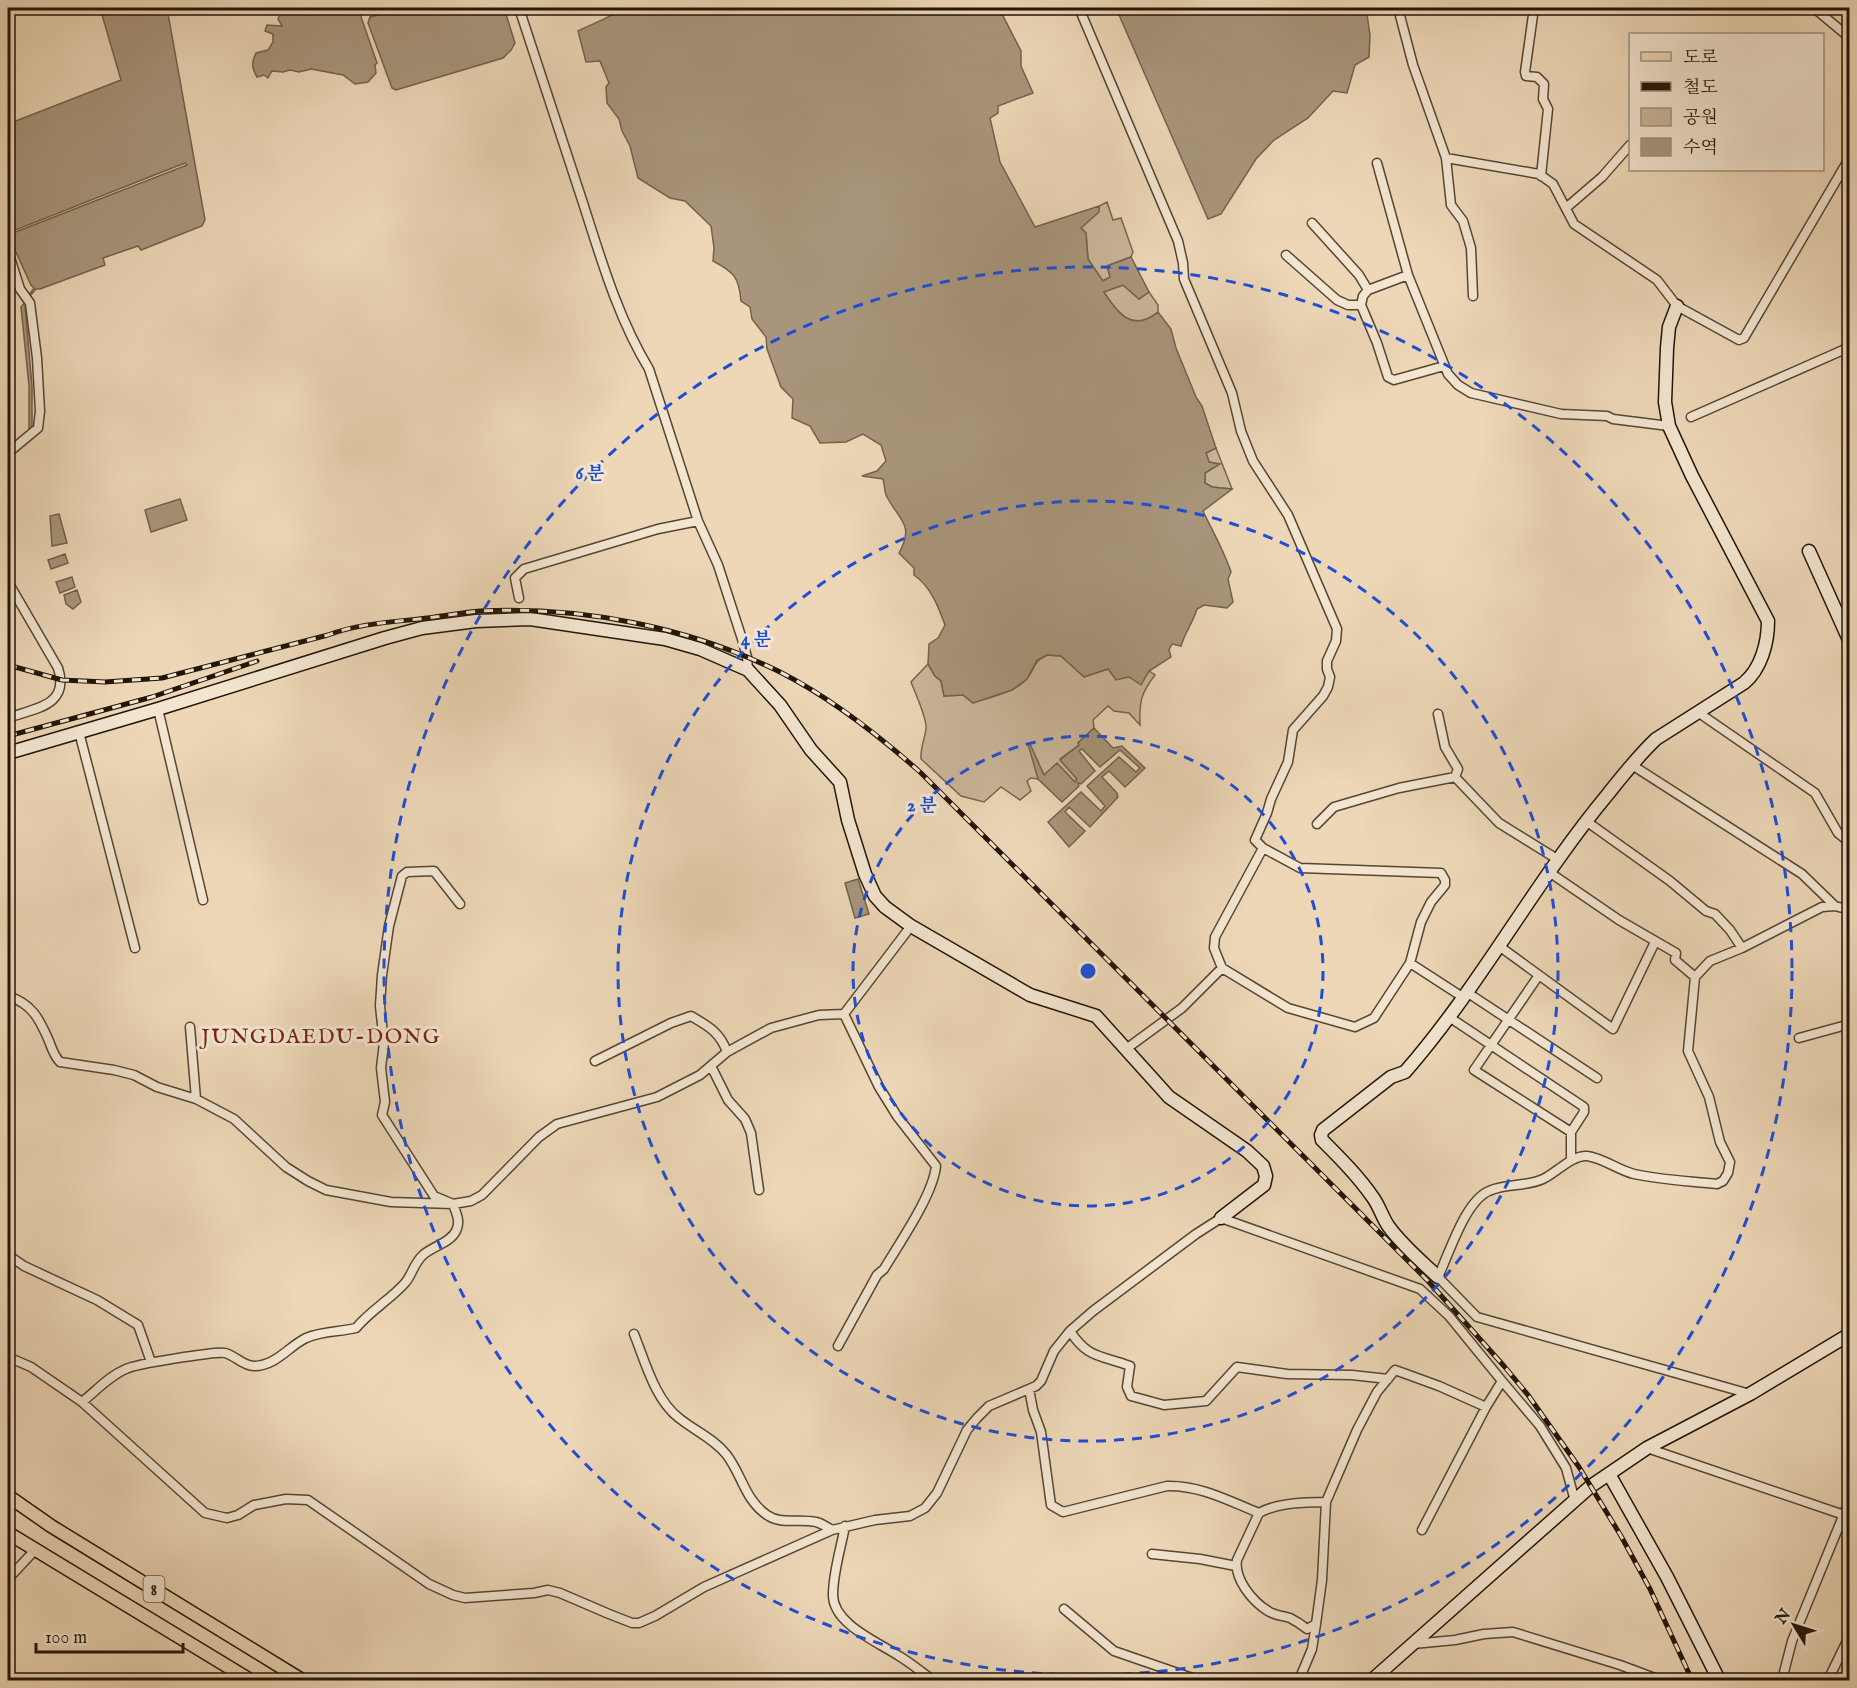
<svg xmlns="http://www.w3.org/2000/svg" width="1857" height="1688" viewBox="0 0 1857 1688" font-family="'IM FELL English','Noto Serif KR',serif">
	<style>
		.green { fill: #cab699; stroke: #766650; stroke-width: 1.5 }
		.water { fill: #a8957b; stroke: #72624d; stroke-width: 1.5 }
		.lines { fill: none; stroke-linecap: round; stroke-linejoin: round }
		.street-casing { stroke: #554633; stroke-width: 11 }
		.secondary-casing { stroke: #221507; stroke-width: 15 }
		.primary-casing { stroke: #221507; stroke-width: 15 }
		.street { stroke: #f3e5d0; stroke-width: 8 }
		.secondary { stroke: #f3e5d0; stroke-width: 12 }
		.primary { stroke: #edd7b7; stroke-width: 12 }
		.rail-casing { stroke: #221507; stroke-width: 5 }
		.rail { stroke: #f3e5d0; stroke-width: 3; stroke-dasharray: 9; stroke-linecap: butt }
		.ring { fill: none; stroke: #1d4ed8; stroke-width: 3; stroke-dasharray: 10 8 }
		.labels { text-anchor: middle; stroke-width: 6; stroke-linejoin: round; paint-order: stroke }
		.shield { fill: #f3e5d0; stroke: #615343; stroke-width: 1.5 }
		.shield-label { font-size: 16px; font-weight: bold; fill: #221507 }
		.quarter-label { font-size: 21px; letter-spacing: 1.5px; fill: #7a1f14; stroke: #f3e5d0 }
		.centre { fill: #1d4ed8; stroke: #f3e5d0; stroke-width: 3 }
		.ring-label { font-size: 18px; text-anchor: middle; font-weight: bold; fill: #1d4ed8; stroke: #f3e5d0; stroke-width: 6; stroke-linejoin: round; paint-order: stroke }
	</style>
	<rect width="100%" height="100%" fill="#edd7b7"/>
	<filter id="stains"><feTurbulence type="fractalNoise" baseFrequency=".00333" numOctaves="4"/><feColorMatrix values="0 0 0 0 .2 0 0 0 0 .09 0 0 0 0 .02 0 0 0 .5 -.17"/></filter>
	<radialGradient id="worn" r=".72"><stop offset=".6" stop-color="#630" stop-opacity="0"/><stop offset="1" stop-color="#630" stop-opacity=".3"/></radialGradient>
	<path class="green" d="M 1107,202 L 1113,220 L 1121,218 L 1133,252 L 1131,257 L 1107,266 L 1111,277 L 1102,281 L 1088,259 L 1086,233 L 1081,228 L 1098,212 L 1099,206 Z
		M 1123,285 L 1139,299 L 1149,292 L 1158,305 L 1158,312 C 1132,333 1118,313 1103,292 Z
		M 1216,448 L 1232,489 L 1212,487 L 1205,483 L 1205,473 L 1219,464 L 1209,462 L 1206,453 Z
		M 1047,655 L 1061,656 L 1084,677 L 1108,669 L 1149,671 L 1155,675 C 1141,693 1139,702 1140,725 L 1129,713 L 1114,711 L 1108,706 L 1093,720 L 1094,728 L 1078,743 L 1079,745 L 1060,759 L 1077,779 L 1075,782 L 1044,775 L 1029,744 L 1039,777 L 1038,779 L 1031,778 L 1027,781 L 1031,791 L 1020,800 L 1001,787 L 984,802 L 961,796 L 921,759 C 920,745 927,735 926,725 C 924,711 916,695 911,682 L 928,664 L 935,676 L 941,681 L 944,696 L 963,695 L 973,703 C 990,697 1013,693 1026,680 C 1035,670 1032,662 1047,655 Z"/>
	<path class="water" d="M 100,8 L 167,8 L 205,220 L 202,226 L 141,250 L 138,246 L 103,258 L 105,265 L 40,289 L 36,289 L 30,296 L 29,295 L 34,288 L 31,285 L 8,235 L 187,165 L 185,163 L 8,233 L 8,124 L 121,80 Z
		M 284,8 L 358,8 L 377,63 L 375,65 L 376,73 L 368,82 L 355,84 L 343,75 L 311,69 L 299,72 L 290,70 L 283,72 L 272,71 L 268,78 L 264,75 L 257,77 C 252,68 251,63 256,53 L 268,50 L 273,42 L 273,34 L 265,31 L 267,25 L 282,26 L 278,19 L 281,13 L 286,10 Z
		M 406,8 L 504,8 L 515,43 L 511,50 L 503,58 L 396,90 L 392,88 L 368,23 L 370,17 Z
		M 622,8 L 999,8 L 1021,51 L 1021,66 L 1033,93 L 998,106 L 998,113 L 990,118 L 1000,162 L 1035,227 L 1099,206 L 1099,212 L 1081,228 L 1086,233 L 1088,259 L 1103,281 L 1110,277 L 1107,266 L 1131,257 L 1149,292 L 1139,299 L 1123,285 L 1104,292 C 1118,314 1133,333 1158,312 L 1171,329 L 1176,348 L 1196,397 L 1202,406 L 1216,448 L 1206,453 L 1209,462 L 1220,464 L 1205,473 L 1205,483 L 1212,487 L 1232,489 L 1203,511 C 1213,532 1224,551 1231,572 L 1228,579 L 1233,602 L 1227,608 L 1204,605 L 1197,609 C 1193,622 1185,633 1181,646 L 1172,644 L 1169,650 L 1171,657 L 1149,671 L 1141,685 L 1129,677 L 1116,680 L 1108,669 L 1084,677 L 1061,656 L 1047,655 L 1037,660 L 1027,679 L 1012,690 L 973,703 L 963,695 L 944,696 L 941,681 L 935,676 L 928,664 L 929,644 L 938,638 L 945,625 C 938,606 931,587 914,575 L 914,568 L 899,553 C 915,524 899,520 887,497 C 884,492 885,485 883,479 L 862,476 L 877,471 L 886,461 L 881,445 L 863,434 L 846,442 L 820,443 L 810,426 L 792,418 L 793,399 L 781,387 L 767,349 L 766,337 L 752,319 L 750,307 L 741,301 C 739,277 734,272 713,261 L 714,248 L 711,226 L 685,201 L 670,198 L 638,178 L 630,146 L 622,131 L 619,119 L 607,103 L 606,87 L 609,83 L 600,61 L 586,62 L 578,31 C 591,24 613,17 622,8 Z
		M 1116,8 L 1366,8 L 1370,35 L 1369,57 L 1355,65 L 1347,93 L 1333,91 L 1308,118 L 1274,140 L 1256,159 L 1221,214 L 1208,219 Z
		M 26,301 L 27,302 L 25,306 L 32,386 L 32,428 L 29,429 L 29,386 L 21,307 Z
		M 180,499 L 187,520 L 151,532 L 145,510 Z
		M 59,514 L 67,543 L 52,546 L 50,516 Z
		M 65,554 L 68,563 L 51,569 L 48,560 Z
		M 72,577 L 75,587 L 60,593 L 56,582 Z
		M 77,590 L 81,602 L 73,609 L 66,604 L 64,595 Z
		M 1094,728 L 1113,748 L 1122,746 L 1145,768 L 1125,787 L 1109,771 L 1102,777 L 1117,793 L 1118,797 L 1090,827 L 1069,807 L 1065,812 L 1085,831 L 1069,847 L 1048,822 L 1081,792 L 1101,811 L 1105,806 L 1087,786 L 1119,757 L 1136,772 L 1140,768 L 1120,750 L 1100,767 L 1082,749 L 1079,751 L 1095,771 L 1081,784 L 1078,783 L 1079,786 L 1062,802 L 1038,779 L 1028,744 L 1030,744 L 1044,775 L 1057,763 L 1075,782 L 1077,779 L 1060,760 L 1079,745 L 1078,743 Z
		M 858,879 L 869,914 L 855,918 L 845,883 Z"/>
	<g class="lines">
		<defs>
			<path id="street" d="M 519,8 C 540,73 562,138 583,203 C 601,259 618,318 649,369 L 698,521 L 718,565 L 742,639 L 747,657 L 748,670
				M 1079,8 L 1178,241 L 1183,263 L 1184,279 L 1232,393 L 1241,431 L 1253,461 L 1288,515 L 1337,629 L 1336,641 L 1327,661 L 1327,669 L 1330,677 L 1328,687 L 1323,696 L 1293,730 L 1288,762 L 1271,799 L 1267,813 L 1255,840 L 1263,848 L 1215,937 L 1214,948 L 1222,968 L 1288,1008 L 1355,1027 L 1374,1018 L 1410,963 L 1421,922 L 1431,902 L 1445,885 L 1445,880 L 1441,873 L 1300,868 L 1263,848
				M 1398,8 L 1413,65 L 1446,158 L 1451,205 L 1463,221 L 1471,248 L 1473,296
				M 1534,8 L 1525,72 L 1526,76 L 1537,77 L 1544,84 L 1543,99 L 1548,109 L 1541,176
				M 1814,8 L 1850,38
				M 1446,158 L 1539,174 L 1553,184 L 1574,224 L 1657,280 L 1677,306 L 1739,340 L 1744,338 L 1850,157
				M 1377,163 L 1408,275 L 1448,374 L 1458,385 L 1471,393 L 1561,414 L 1607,416 L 1613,419 L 1669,426
				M 1566,208 L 1602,177 L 1630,145
				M 1312,223 L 1359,275 L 1368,290
				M 8,251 L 20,289 L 30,303 L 37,358 L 40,411 L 38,428 L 8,453
				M 1286,255 L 1337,300 L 1348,305 L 1361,305
				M 1408,275 L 1368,290 L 1363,296 L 1361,305 L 1377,343 L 1388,377 L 1394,380 L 1444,366
				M 1691,417 L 1850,347
				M 8,582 L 58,668 C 70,706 35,708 8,718
				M 519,598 L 515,578 L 524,569 L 658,529 L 698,521
				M 158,709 L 203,900
				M 1699,713 L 1815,793 L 1838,833 L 1850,843
				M 1438,714 L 1445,747 L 1458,769 L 1455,777 L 1499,823 L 1557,859
				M 79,732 L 135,948
				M 1632,765 L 1802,874 L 1835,906
				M 1586,821 L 1670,881 L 1706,911 L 1715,914 L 1730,930 L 1742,948
				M 1317,824 L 1334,807 L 1399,788 L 1455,777
				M 1549,872 L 1619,920 L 1676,953 L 1675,960 L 1695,977
				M 1499,946 L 1613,1029 L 1655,942
				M 1410,963 L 1464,998
				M 1539,975 L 1474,1070 L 1571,1132
				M 1468,993 L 1597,1078
				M 8,996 C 32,1004 39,1018 49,1041 C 52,1049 54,1056 60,1062 L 114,1070 L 134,1075 L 157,1087 L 196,1099 L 234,1119 L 286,1167 L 308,1181 L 326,1190 L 391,1202 L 453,1204 L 471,1201 L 482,1195 L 539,1137 L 557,1124 L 657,1097 L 700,1075 L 727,1052 L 771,1028 L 819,1015 L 844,1014 L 911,926
				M 1449,1017 L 1584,1107 L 1584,1112 L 1571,1132 L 1571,1159
				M 190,1027 L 196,1099
				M 1799,1038 L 1850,1024
				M 1126,1049 L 1182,1008 L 1222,968
				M 595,1061 L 671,1023 L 691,1016 C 708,1026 720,1032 727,1052
				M 711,1066 L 728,1100 L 745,1119 L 751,1133 L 759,1190
				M 8,1255 L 24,1266 L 97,1300 L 138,1325 L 151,1362
				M 1070,1331 C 1088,1359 1101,1355 1130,1366 L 1127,1387 L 1131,1396 L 1164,1405 L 1206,1401 L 1237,1367 L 1287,1374 L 1352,1375 L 1388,1379
				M 634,1334 C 645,1361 655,1400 679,1418 C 695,1431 713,1438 726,1454 C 742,1474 744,1499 767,1515 C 781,1525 799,1518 816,1522 C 821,1523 827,1527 832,1530
				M 838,1346 L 877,1275 L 884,1269 C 900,1242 933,1195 936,1166 L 897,1116 L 879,1087 L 844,1014
				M 8,1357 L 31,1367 L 82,1402 L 205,1513 L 227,1518 L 238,1515 L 254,1505 L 286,1499 L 308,1500 L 429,1584 L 453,1595 L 465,1598 L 534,1593 L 548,1590 L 560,1593 L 609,1614 L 632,1623 L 639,1623 L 655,1616 L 704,1587 L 832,1530 L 875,1520 L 910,1516 L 925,1508 L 937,1493 L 967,1430 L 977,1418 L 989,1406 L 1036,1386 L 1041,1381 L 1054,1351 L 1070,1331 L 1093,1311 L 1196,1234 L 1221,1218 L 1420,1289 L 1449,1316 L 1502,1381
				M 1029,1389 L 1033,1410 L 1041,1432 L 1051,1505 L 1063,1512 L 1167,1486 C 1200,1485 1229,1501 1259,1513 C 1279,1502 1304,1503 1326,1502
				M 1750,1394 L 1477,1317 L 1438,1277 C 1449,1254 1465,1201 1489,1191 C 1506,1183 1526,1187 1543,1179 C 1556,1173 1572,1155 1587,1156 C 1603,1158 1618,1170 1634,1174 C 1661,1180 1690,1181 1717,1184 L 1723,1181 L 1728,1173 L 1730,1162 L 1720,1142 L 1709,1097 L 1688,1051 L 1695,977 L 1710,961 L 1742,948 L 1822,907 L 1835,906 L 1850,910
				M 82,1402 C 96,1391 109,1376 126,1369 C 135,1364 217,1351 225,1353 C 236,1356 243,1366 254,1366 C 276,1366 289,1346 306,1338 C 322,1331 339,1332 356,1328 C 370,1311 392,1298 405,1283 C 412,1275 414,1263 423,1255 C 433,1246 450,1243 456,1231 C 461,1221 456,1213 453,1204 L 434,1196 L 382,1115 L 385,1102 L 381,1068 L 384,1043 L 380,1006 L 382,975 L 389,926 L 402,876 L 407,872 L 434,871 L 460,904
				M 1647,1448 L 1850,1517
				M 1259,1513 L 1237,1560 C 1234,1579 1252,1601 1268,1611 C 1274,1615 1283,1616 1290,1618 C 1296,1621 1302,1625 1307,1629 L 1316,1624
				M 845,1526 C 841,1548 833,1572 833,1595 C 833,1624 878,1642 899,1656 C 911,1663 921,1672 933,1680
				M 1422,1530 L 1486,1407 L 1502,1381 L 1540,1426 L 1566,1468 L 1575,1501
				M 1152,1554 L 1200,1559 L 1236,1566
				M 8,1579 L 35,1550
				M 1064,1609 L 1114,1651 L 1198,1680
				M 1413,1644 L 1455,1640 L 1484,1634 L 1513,1632 L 1620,1665 L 1660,1680
				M 1299,1680 L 1312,1649 L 1316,1624 L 1322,1580 L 1326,1502 L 1357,1430 L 1377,1392 L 1395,1370 L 1439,1386 L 1486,1407
				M 1782,1680 L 1792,1641 L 1850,1499
				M 1828,1680 L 1847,1641"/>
			<path id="secondary" d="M 1809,551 L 1850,642
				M 8,753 L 158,709 L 385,638 L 422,628 L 476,621 L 530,619 L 665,639 L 700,649 L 748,670 L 780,705 L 811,750 L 840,782 L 848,820 L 865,874 L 875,896 L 885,907 L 911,926 L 1030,995 L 1096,1016 L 1169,1097 L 1247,1151 L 1263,1166 L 1266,1176 L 1264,1185 L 1221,1218
				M 1438,1277 C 1421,1261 1403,1246 1389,1227 C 1383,1219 1380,1208 1374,1199 C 1359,1177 1341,1159 1322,1140 L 1321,1135 L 1323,1130 L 1391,1077 L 1405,1072 C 1481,985 1534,883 1608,794 C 1623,775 1638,756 1656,739 L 1744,683 C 1761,669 1768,643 1768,621 L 1692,476 L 1669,426 L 1665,402 L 1667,348 L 1669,327 L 1677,306
				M 1609,1474 L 1667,1577 L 1719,1680
				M 1372,1680 L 1591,1486 L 1647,1448 L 1750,1394 L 1850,1334"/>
			<path id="primary" d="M 8,1496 L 51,1526 L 302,1680
				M 8,1533 L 250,1680"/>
		</defs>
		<use href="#street" class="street-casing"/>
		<use href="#secondary" class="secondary-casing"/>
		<use href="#primary" class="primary-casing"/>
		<use href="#street" class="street"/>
		<use href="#secondary" class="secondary"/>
		<use href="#primary" class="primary"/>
		<defs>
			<path id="rail" d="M 8,665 L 62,680 L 105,682 L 162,678 L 328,635 C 363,622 399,622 435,617 C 450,615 465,612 480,611 C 582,606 689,627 780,672 C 831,698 877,734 920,772 L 1428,1281 L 1504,1366 L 1528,1395 L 1579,1467 L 1621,1536 L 1650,1589 L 1692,1680
				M 8,736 L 152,697 L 257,661"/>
		</defs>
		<use href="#rail" class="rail-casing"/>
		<use href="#rail" class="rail"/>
	</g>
	<g class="ring">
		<circle cx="1088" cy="971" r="235"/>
		<circle cx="1088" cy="971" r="470"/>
		<circle cx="1088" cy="971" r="704"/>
	</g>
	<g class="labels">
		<rect class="shield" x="143.5" y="1576" width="21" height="26" rx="4.5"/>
		<g class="shield-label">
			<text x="154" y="1595">8</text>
		</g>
		<g class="quarter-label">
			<text x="321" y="1043">JUNGDAEDU-DONG</text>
		</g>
	</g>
	<circle cx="1088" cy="971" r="9" class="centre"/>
	<g class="ring-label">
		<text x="590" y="479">6 분</text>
		<text x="756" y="645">4 분</text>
		<text x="922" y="811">2 분</text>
	</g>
	<rect width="1857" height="1688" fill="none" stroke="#edd7b7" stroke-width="30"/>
	<rect x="9" y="9" width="1839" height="1670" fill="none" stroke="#221507" stroke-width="3"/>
	<rect x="15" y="15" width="1827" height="1658" fill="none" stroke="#221507" stroke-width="1.5"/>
	<rect x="1629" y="33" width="195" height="138" fill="#f3e5d0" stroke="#9f9280" stroke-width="1.5"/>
	<rect x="1641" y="52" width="30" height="9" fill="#edd7b7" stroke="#9f9280" stroke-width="1.5"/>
	<text x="1683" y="63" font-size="18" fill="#221507">도로</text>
	<rect x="1641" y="82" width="30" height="9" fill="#221507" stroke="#9f9280" stroke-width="1.5"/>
	<text x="1683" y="93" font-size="18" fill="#221507">철도</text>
	<rect x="1641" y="108" width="30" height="18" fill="#cab699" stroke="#9f9280" stroke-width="1.5"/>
	<text x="1683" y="123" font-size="18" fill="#221507">공원</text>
	<rect x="1641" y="138" width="30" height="18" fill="#a8957b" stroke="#9f9280" stroke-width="1.5"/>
	<text x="1683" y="153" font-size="18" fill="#221507">수역</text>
	<g transform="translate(1794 1625) rotate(308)" stroke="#f3e5d0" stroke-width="4.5" paint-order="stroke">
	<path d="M0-4.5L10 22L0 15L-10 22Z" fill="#221507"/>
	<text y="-9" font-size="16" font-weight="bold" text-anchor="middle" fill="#221507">N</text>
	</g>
	<path d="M36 1643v9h147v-9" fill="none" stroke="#221507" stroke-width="3"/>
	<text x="45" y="1643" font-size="18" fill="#221507" stroke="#f3e5d0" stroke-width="4.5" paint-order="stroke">100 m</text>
	<rect width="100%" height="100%" filter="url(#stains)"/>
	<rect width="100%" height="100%" fill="url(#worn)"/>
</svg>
